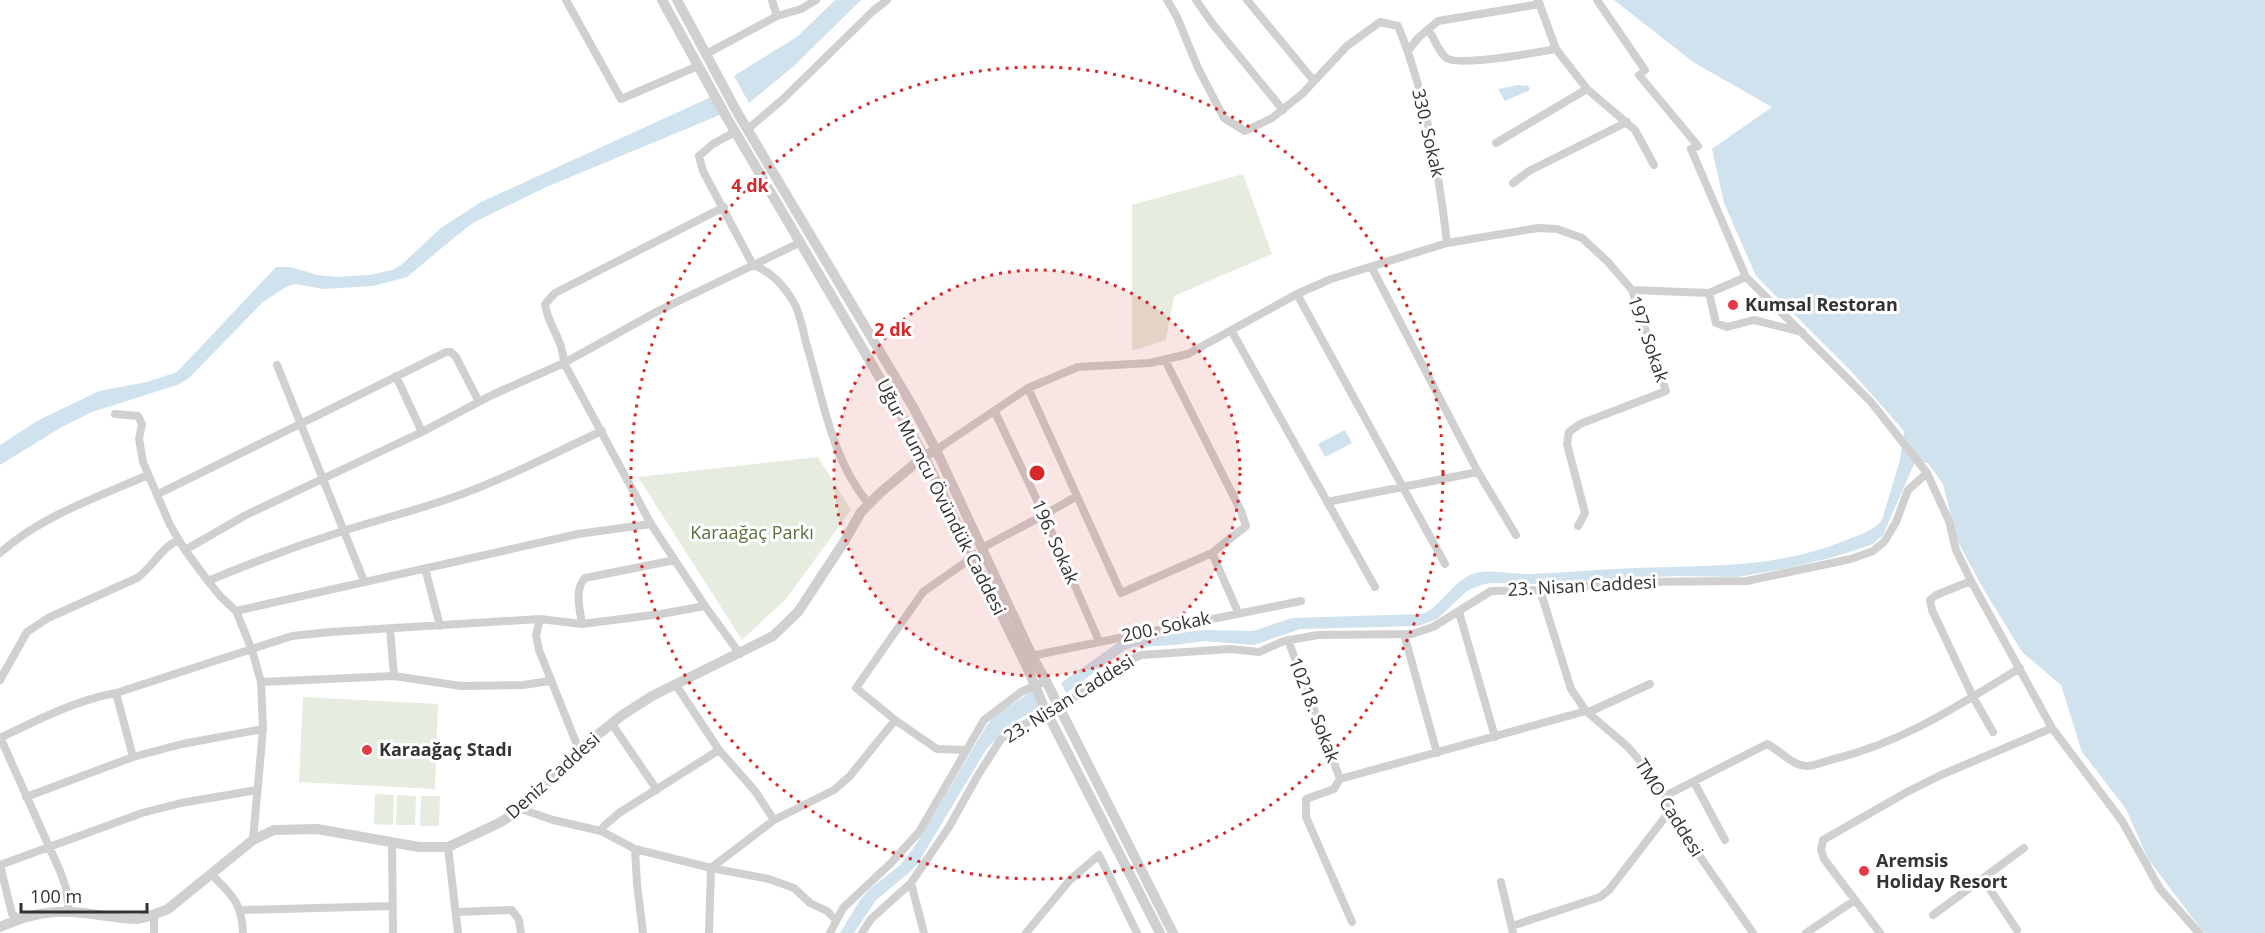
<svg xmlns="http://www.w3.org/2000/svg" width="2265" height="933" viewBox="0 0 2265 933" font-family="'Open Sans',sans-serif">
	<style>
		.green { fill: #e6ecdf }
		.water { fill: #cfe2ee }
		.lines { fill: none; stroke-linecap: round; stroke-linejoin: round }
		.minor { stroke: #d0d0d0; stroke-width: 8 }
		.tertiary { stroke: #d0d0d0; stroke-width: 10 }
		.ring { fill: none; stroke: #d62828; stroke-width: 3; stroke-dasharray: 3 6 }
		.poi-dot { fill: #e63946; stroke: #fff; stroke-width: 2 }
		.labels { text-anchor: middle; stroke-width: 6; stroke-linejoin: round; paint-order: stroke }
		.street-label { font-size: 18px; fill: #333; stroke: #fff }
		.poi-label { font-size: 18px; font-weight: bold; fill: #333; stroke: #fff; text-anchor: start }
		.park-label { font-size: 18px; fill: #56703f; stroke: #fff }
		.centre { fill: #d62828; stroke: #fff; stroke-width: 3 }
		.ring-label { font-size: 18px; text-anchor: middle; font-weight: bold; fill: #d62828; stroke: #fff; stroke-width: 6; stroke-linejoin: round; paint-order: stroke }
	</style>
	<rect width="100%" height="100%" fill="#fff"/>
	<path class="green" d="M 1243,174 L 1272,254 L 1174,296 L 1166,340 L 1132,351 L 1132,205 Z
		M 818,457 L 851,510 L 786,599 L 742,640 L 638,477 Z
		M 303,697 L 438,704 L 435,789 L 299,782 Z
		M 375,794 L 394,795 L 393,825 L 374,824 Z
		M 397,795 L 416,796 L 415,825 L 396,825 Z
		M 421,796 L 440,796 L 439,826 L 420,826 Z"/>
	<path class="water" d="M 835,0 L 861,0 L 794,66 L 749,103 L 734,76 L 798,36 Z
		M 1614,0 L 2265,0 L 2265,933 L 2204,933 L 2148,859 L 2126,809 L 2082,752 L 2061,685 L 2022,652 L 1980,583 L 1957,540 L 1943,484 L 1928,463 L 1915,462 L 1883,535 L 1873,544 L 1834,557 L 1783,569 L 1738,577 L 1674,576 L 1538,584 L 1491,583 L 1481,585 L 1467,591 L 1437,619 L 1418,626 L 1300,629 L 1254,645 L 1204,641 L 1175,645 L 1133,647 L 1125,650 L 1066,693 L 1061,683 L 1120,641 L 1203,630 L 1253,631 L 1292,618 L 1422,614 C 1443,606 1454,578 1476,573 C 1493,569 1513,575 1530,574 C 1565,573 1600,569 1635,568 C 1710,565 1780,569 1851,538 C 1862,534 1874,530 1882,520 L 1900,460 L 1904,431 L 1852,372 L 1756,276 L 1724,203 L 1712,149 L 1772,107 L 1693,62 Z
		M 1518,85 L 1523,86 L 1528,85 L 1530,90 L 1505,101 L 1498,89 Z
		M 711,97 L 722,114 L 544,188 L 495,212 L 473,223 L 456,236 L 407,277 L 373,286 L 324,289 L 295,284 L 286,287 L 263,302 L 188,379 L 177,385 L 92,412 L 60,428 L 0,465 L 0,445 L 37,421 L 99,391 L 147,382 L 177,372 L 276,267 L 291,267 L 317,275 L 337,277 L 369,275 L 392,270 L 401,265 L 441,228 L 481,202 Z
		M 1345,430 L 1352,443 L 1325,457 L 1318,444 Z
		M 1032,691 L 1039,708 L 1016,721 L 987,748 L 918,863 L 910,872 L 876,900 L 854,933 L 840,933 L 860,900 L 870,889 L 900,865 L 915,846 L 987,725 L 996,715 Z"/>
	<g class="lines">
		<path class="minor" d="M 566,0 L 621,99 L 698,66
			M 772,0 L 777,16
			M 1167,0 L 1177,17 L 1198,68 L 1224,118 L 1245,131 L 1272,118 L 1302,94 L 1347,46 L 1380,22 L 1398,26 C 1425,91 1439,173 1447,243
			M 1196,0 L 1212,23 L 1283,110
			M 1247,0 L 1314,81
			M 1538,0 L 1556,49 L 1587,89 L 1635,130 L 1654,165
			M 1597,0 L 1645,70 L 1639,75 L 1698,146 L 1691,149 L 1746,277 L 1871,402 L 1927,473 L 1949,521 L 1956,550 L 1971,581 L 2052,728 L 2122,821 L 2160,889 L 2199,933
			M 1428,29 C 1434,38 1438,50 1445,57 C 1456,68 1538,52 1556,49
			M 1408,51 L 1418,38 L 1438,21 L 1540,4
			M 706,54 L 777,16 L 801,9 L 816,0
			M 748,129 L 782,100 L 873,11 L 887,0
			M 735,132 L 713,144 L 699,156 L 703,171 L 753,265 C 772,272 783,285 793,301 C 801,314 803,332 807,346 C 823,399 832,461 869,504
			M 1496,143 L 1587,89
			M 1513,183 L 1529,171 L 1627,122
			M 724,207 L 555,293 L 545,304 C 548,326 563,339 564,363 L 651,524 L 705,606 L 740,654
			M 1372,268 L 1478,472 L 1516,535
			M 1632,290 L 1709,293 L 1746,277
			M 1709,293 L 1716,323 L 1727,327 L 1754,320 L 1802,332
			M 1297,294 L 1445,564
			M 1231,330 L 1375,587
			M 277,365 L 364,581
			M 396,376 L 422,432
			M 1028,388 L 1121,593 L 1212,553 L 1246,526 L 1241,511 L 1165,360
			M 995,412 L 1044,515 L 1099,641
			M 115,414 L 138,416 L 142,424 L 139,439 L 143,462 L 170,525 L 185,550 L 208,581 L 221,597 L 236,611 L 252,650 L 261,682 L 263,729 L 253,840
			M 936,450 L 1028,388 L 1078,367 L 1150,363 L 1188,354 L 1297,294 L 1331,279 L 1447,243 L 1538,228 L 1557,229 L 1582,238 L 1607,261 L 1632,290 L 1666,391 L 1580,424 L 1569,432 L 1567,444 L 1585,513 L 1578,526
			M 158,494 L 446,352 L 451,352 L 456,357 L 479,402
			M 1327,502 L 1478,472
			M 982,548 L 1044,515 L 1077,496
			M 185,550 L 246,515 L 422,432 L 492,395 L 564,363 L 658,311 L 799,243
			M 0,553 C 41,516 98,497 148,475
			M 1212,553 L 1238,612
			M 425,568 L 440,626
			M 208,581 C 253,562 299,545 346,530 C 381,519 417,510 451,498 C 503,480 552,454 602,431
			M 1971,581 L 1936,595 L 1930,600 L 1932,610 L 1973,697 L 1993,732
			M 1540,590 L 1571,689 L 1586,711 L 1628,747 L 1641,762 L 1665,796 L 1669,812 L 1753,933
			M 236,611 L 578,534 L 651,524
			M 1459,612 L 1495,737
			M 540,619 L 536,635 L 539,650 L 579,750
			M 582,624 C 580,610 574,589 585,578 L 675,560
			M 390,629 L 394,676
			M 1404,634 L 1437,753
			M 1288,640 L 1340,779
			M 1031,656 L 1301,601
			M 0,680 L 27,632 L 48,618 L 137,578 C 153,567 161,547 179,540
			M 261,682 L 394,676 L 461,686 L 523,685 L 550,681
			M 676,685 L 719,750 L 755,791 L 774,820
			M 116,693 L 133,757
			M 1589,712 L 1650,684
			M 612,724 L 657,790
			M 0,737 L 60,871 L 66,888 L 69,912
			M 0,738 C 37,720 76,700 116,693 L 292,636 L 330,632 L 540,619 L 582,624 L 661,614 L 705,606
			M 965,750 L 937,749 L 895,720 L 856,688 L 923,592 L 973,557
			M 1694,782 L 1725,840
			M 1665,796 L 1767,744 C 1780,750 1792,766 1807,766 C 1815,766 1825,761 1834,759 C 1904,742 1959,705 2020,668
			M 26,797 L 133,757 L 182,744 L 263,729
			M 521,809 L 553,820 L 601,831 L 635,849 L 711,868 L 769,879 L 794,888 L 810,903 L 827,911 L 836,920
			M 601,831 L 604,826 L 619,813 L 719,750
			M 392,843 L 393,933
			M 448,847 L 458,933
			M 635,849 L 637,884 L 643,933
			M 0,865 L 142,813 L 181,803 L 257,790
			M 0,865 L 12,914 L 18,918
			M 212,875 C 232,895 242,903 243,933
			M 1983,879 L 2017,930
			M 1501,882 L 1513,933
			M 911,883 L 924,933
			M 241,910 L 392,906
			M 457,912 L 512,910 L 519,920 L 521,933
			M 154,915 L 154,933
			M 1933,915 L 2024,848
			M 1352,922 L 1306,817 L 1306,799 L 1334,789 L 1340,779 L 1586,711
			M 1512,926 L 1600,897 L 1609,890 L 1669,812
			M 709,933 L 711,868 L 774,820 L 834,790 L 850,776 L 895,720
			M 830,933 L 843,908 L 891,863 L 919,832 L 984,720 L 1021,692 L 1046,681
			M 862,933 L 871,919 L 911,883 L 949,827 L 978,775 L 1001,739 L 1021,726 L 1072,699 L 1113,668 L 1141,655 L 1230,649 L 1259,652 L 1284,641 L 1318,635 L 1412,634 L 1433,627 L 1491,591 L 1540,590 L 1632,582 L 1747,581 L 1851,559 L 1873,551 L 1884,542 L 1896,522 L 1908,490 L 1927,473
			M 1026,933 L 1070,880 L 1099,855 L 1137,933
			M 1806,933 L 1855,900
			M 1880,933 L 1824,859 L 1821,850 L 1823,840 L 1907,792 L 1941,775 L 2052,728"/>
		<path class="tertiary" d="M 662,0 L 727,118 L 901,414 L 924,456 L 1027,667 L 1043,705 L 1160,933
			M 677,0 L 737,112 L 913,407 L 936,450 L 1034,660 L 1046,681 L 1173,933
			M 0,927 C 22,917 47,910 72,912 C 93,913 116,919 137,919 C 147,918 158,913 168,909 L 253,840 L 274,830 L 317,829 L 419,847 L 448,847 L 501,822 L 521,809 L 579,750 L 621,716 L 652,696 L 773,636 L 798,612 L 844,542 L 861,512 L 881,492 L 924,456 L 936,450"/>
	</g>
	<circle cx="1037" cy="473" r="203" fill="#d62828" fill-opacity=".12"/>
	<g class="ring">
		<circle cx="1037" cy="473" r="203"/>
		<circle cx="1037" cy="473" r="406"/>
	</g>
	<g class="poi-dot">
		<circle cx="1733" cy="305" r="6"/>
		<circle cx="367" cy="750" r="6"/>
		<circle cx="1864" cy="871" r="6"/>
	</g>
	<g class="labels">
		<g class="street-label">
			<text transform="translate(1428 133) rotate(77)" y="6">330. Sokak</text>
			<text transform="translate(1648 339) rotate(71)" y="6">197. Sokak</text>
			<text transform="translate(941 497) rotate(63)" y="6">Uğur Mumcu Övündük Caddesi</text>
			<text transform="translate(1055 542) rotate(66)" y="6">196. Sokak</text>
			<text transform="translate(1582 586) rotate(-3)" y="6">23. Nisan Caddesi</text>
			<text transform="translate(1166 627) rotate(-12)" y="6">200. Sokak</text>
			<text transform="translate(1069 699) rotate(-32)" y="6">23. Nisan Caddesi</text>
			<text transform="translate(1314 710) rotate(69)" y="6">10218. Sokak</text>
			<text transform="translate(553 776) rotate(-42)" y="6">Deniz Caddesi</text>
			<text transform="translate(1669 808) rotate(58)" y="6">TMO Caddesi</text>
		</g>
		<g class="poi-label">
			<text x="1745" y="311">Kumsal Restoran</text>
			<text x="379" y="756">Karaağaç Stadı</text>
			<text x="1876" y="867">Aremsis<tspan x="1876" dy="21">Holiday Resort</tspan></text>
		</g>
		<g class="park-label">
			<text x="752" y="539">Karaağaç Parkı</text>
		</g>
	</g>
	<circle cx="1037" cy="473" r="9" class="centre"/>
	<g class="ring-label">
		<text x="750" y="192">4 dk</text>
		<text x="893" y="336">2 dk</text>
	</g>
	<path d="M21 903v9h126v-9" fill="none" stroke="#333333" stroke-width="3"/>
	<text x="30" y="903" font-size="18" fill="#333333" stroke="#ffffff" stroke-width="4.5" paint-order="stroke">100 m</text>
</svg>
